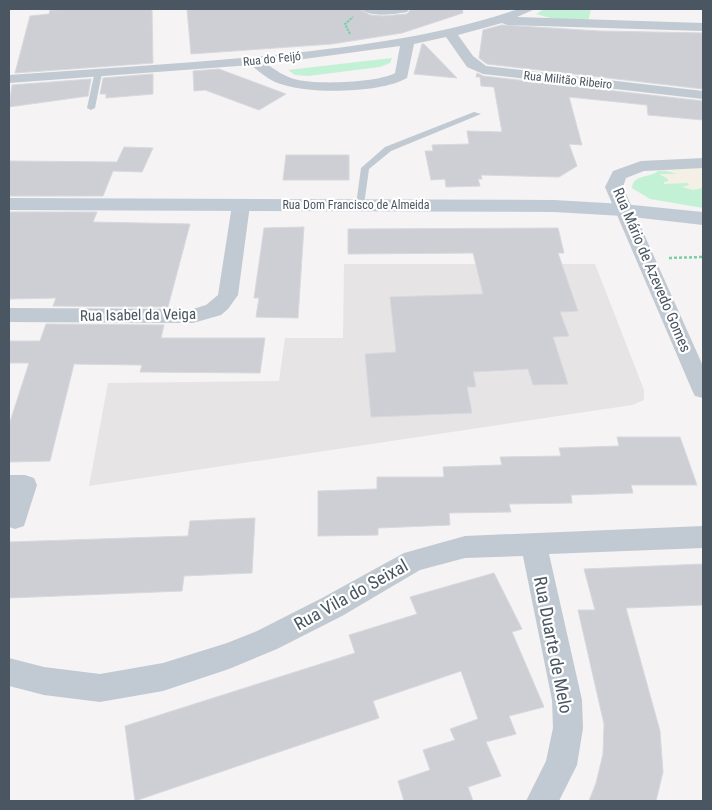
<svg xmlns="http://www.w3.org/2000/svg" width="712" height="810" viewBox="0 0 712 810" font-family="'Roboto Condensed',sans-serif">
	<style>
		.education { fill: #e6e4e5 }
		.green { fill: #c3f1d5 }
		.sand { fill: #f5f0e5 }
		.building { fill: #cdcfd5; stroke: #d7d9de }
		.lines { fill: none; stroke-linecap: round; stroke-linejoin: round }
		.path-far1 { stroke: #7ad0a6; stroke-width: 2; stroke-dasharray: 2.5 1; stroke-linecap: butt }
		.path { stroke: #7ad0a6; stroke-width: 2.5; stroke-dasharray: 3 2; stroke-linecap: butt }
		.service { fill: #c1cad2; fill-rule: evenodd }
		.minor { fill: #c1cad2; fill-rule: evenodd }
		.secondary { fill: #c1cbd6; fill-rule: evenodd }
		.labels { text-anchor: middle; stroke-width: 4.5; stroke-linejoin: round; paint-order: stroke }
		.far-street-label { font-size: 12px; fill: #4a5661; stroke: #fff }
		.street-label { font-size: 15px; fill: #4a5661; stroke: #fff }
		.near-street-label { font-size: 18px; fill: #4a5661; stroke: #fff }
	</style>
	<rect width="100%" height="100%" fill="#f5f3f3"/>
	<path class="education" d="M 344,264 L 595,264 L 644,390 L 644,400 L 632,405 L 89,486 L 108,383 L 279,381 L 285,338 L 343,338 Z"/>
	<path class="green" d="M 544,9 L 591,9 L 588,22 L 550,18 L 536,14 Z
		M 392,58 L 390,63 L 380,67 L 308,76 L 295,75 L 288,70 Z
		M 703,168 L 703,208 L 650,199 L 632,188 C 633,174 650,178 658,171 Z"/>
	<path class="sand" d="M 703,168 L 703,188 L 693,190 L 682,187 L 689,185 L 688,183 L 664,184 L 664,182 L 668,181 L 668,179 L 659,174 L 677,174 L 663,170 Z"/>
	<path class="building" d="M 77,9 L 152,9 L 153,63 L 15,73 L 30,16 L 49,14 L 50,10 Z
		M 187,9 L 360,9 L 370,15 L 383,16 L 407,14 L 411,9 L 462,9 L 463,13 L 402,33 L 332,44 L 191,54 Z
		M 502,25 L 599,31 L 703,33 L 703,89 L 487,64 L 479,58 L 483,30 Z
		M 422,44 L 424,44 L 457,78 L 414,74 Z
		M 219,69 L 286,94 L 259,110 L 205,90 L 194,91 L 193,71 Z
		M 477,73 L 483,76 L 703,101 L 703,120 L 648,115 L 647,105 L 569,97 L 582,145 L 569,144 L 577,166 L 559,177 L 481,175 L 482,179 L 478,179 L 480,186 L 446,187 L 445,179 L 431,180 L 425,151 L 433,151 L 432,145 L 469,144 L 467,131 L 502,132 L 494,87 L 481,86 L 480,77 L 476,77 Z
		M 153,74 L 153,94 L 106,98 L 106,94 L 100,94 L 103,78 Z
		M 91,79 L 88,96 L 9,107 L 12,85 Z
		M 124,147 L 153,148 L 142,172 L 113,171 L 103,196 L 9,196 L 9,161 L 117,162 Z
		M 286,155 L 349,155 L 349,180 L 283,180 Z
		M 9,212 L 97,212 L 93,222 L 190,224 L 168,307 L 53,306 L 56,298 L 9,299 Z
		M 304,227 L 298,318 L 256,317 L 259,298 L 254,298 L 264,228 Z
		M 558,228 L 564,253 L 558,253 L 578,311 L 560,312 L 569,336 L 553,337 L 568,384 L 533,385 L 528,369 L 473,372 L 476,387 L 467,387 L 472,413 L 371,417 L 365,354 L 396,352 L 390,297 L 483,294 L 473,253 L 348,254 L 348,229 Z
		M 46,324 L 164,325 L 161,338 L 265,338 L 260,373 L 140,372 L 142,365 L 74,364 L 50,461 L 9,462 L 9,425 L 29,363 L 9,363 L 9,341 L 40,341 Z
		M 617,437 L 680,437 L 697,485 L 631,485 L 633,493 L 571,495 L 572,503 L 509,504 L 511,512 L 449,513 L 450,525 L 378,528 L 378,535 L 318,536 L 318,491 L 377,489 L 377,477 L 444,477 L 443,467 L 502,465 L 500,457 L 561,456 L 559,448 L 619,446 Z
		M 255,518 L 252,573 L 184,576 L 182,591 L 9,598 L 9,542 L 188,536 L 190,521 Z
		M 703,564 L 703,605 L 626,608 L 660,731 L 663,772 L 656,801 L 589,801 L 596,783 L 603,754 L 604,724 L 578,610 L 595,610 L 584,569 Z
		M 494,573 L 522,629 L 512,632 L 544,707 L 509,716 L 516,734 L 486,742 L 501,776 L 468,787 L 473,801 L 404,801 L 398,781 L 430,770 L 423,750 L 455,740 L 450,729 L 478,719 L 461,671 L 373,701 L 379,718 L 135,801 L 125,726 L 355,653 L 349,635 L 417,614 L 410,597 Z"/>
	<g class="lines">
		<path class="path-far1" d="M 350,34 L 345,24 L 353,17"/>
		<path class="path" d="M 669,258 L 703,257"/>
		<path class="service" d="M 95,71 L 102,73 L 95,108 L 91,110 L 87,108 Z
			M 474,112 L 481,114 L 391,151 L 369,169 L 364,205 L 363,207 L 357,207 L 356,205 L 361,168 L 385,147 Z"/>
		<path class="minor" d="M 362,9 L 409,9 L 407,12 C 396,14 370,18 362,9 Z
			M 518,9 L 535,9 L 517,17 L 703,23 L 703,31 L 507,25 L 502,23 L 458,35 L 473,56 L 486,66 L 703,91 L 703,99 L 483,74 L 467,67 L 446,37 L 414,44 L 407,78 C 381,93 313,94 284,85 C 271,82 261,73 251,65 L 9,83 L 9,75 C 95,69 180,64 265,56 C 351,47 437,37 518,9 ZM 400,46 L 395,73 C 377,83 314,85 294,79 C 284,76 275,70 267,64 Z
			M 703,158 L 703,168 L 644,171 L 626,178 L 623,187 L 703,366 L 703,398 L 695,396 L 692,390 L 605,187 L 613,171 L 641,161 Z
			M 241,200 L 247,201 L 250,205 L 238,295 L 228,309 L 221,315 L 193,323 L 9,322 L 9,308 L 193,309 L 206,305 L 218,295 L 232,205 L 235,201 Z
			M 9,475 L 25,475 L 34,478 L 37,485 L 24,526 L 15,529 L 9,527 Z
			M 703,526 L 703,548 L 549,554 L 582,700 L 583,728 L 577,765 L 559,801 L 526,801 L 546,761 L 553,728 L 552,700 L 523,556 L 465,558 L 420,570 L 342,616 L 277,649 L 229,669 L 163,691 L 100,702 L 44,695 L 9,686 L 9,658 L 44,667 L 100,674 L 163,663 L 227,643 L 257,631 L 322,598 L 404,553 L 465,536 Z"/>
		<path class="secondary" d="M 9,198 L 554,200 L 623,204 L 703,212 L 703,225 L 623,216 L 554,212 L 9,210 Z"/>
	</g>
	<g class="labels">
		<g class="far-street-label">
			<text transform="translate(272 59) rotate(-6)" y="4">Rua do Feijó</text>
			<text transform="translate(568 80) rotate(6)" y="4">Rua Militão Ribeiro</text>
			<text x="356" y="209">Rua Dom Francisco de Almeida</text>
		</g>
		<g class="street-label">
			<text transform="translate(652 270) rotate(67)" y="5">Rua Mário de Azevedo Gomes</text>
			<text transform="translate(138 315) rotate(-1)" y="5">Rua Isabel da Veiga</text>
		</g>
		<g class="near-street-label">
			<text transform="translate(351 595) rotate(-29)" y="6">Rua Vila do Seixal</text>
			<text transform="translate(553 645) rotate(79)" y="6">Rua Duarte de Melo</text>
		</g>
	</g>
	<rect width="712" height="810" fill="none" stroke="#4a5661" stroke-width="20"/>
</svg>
